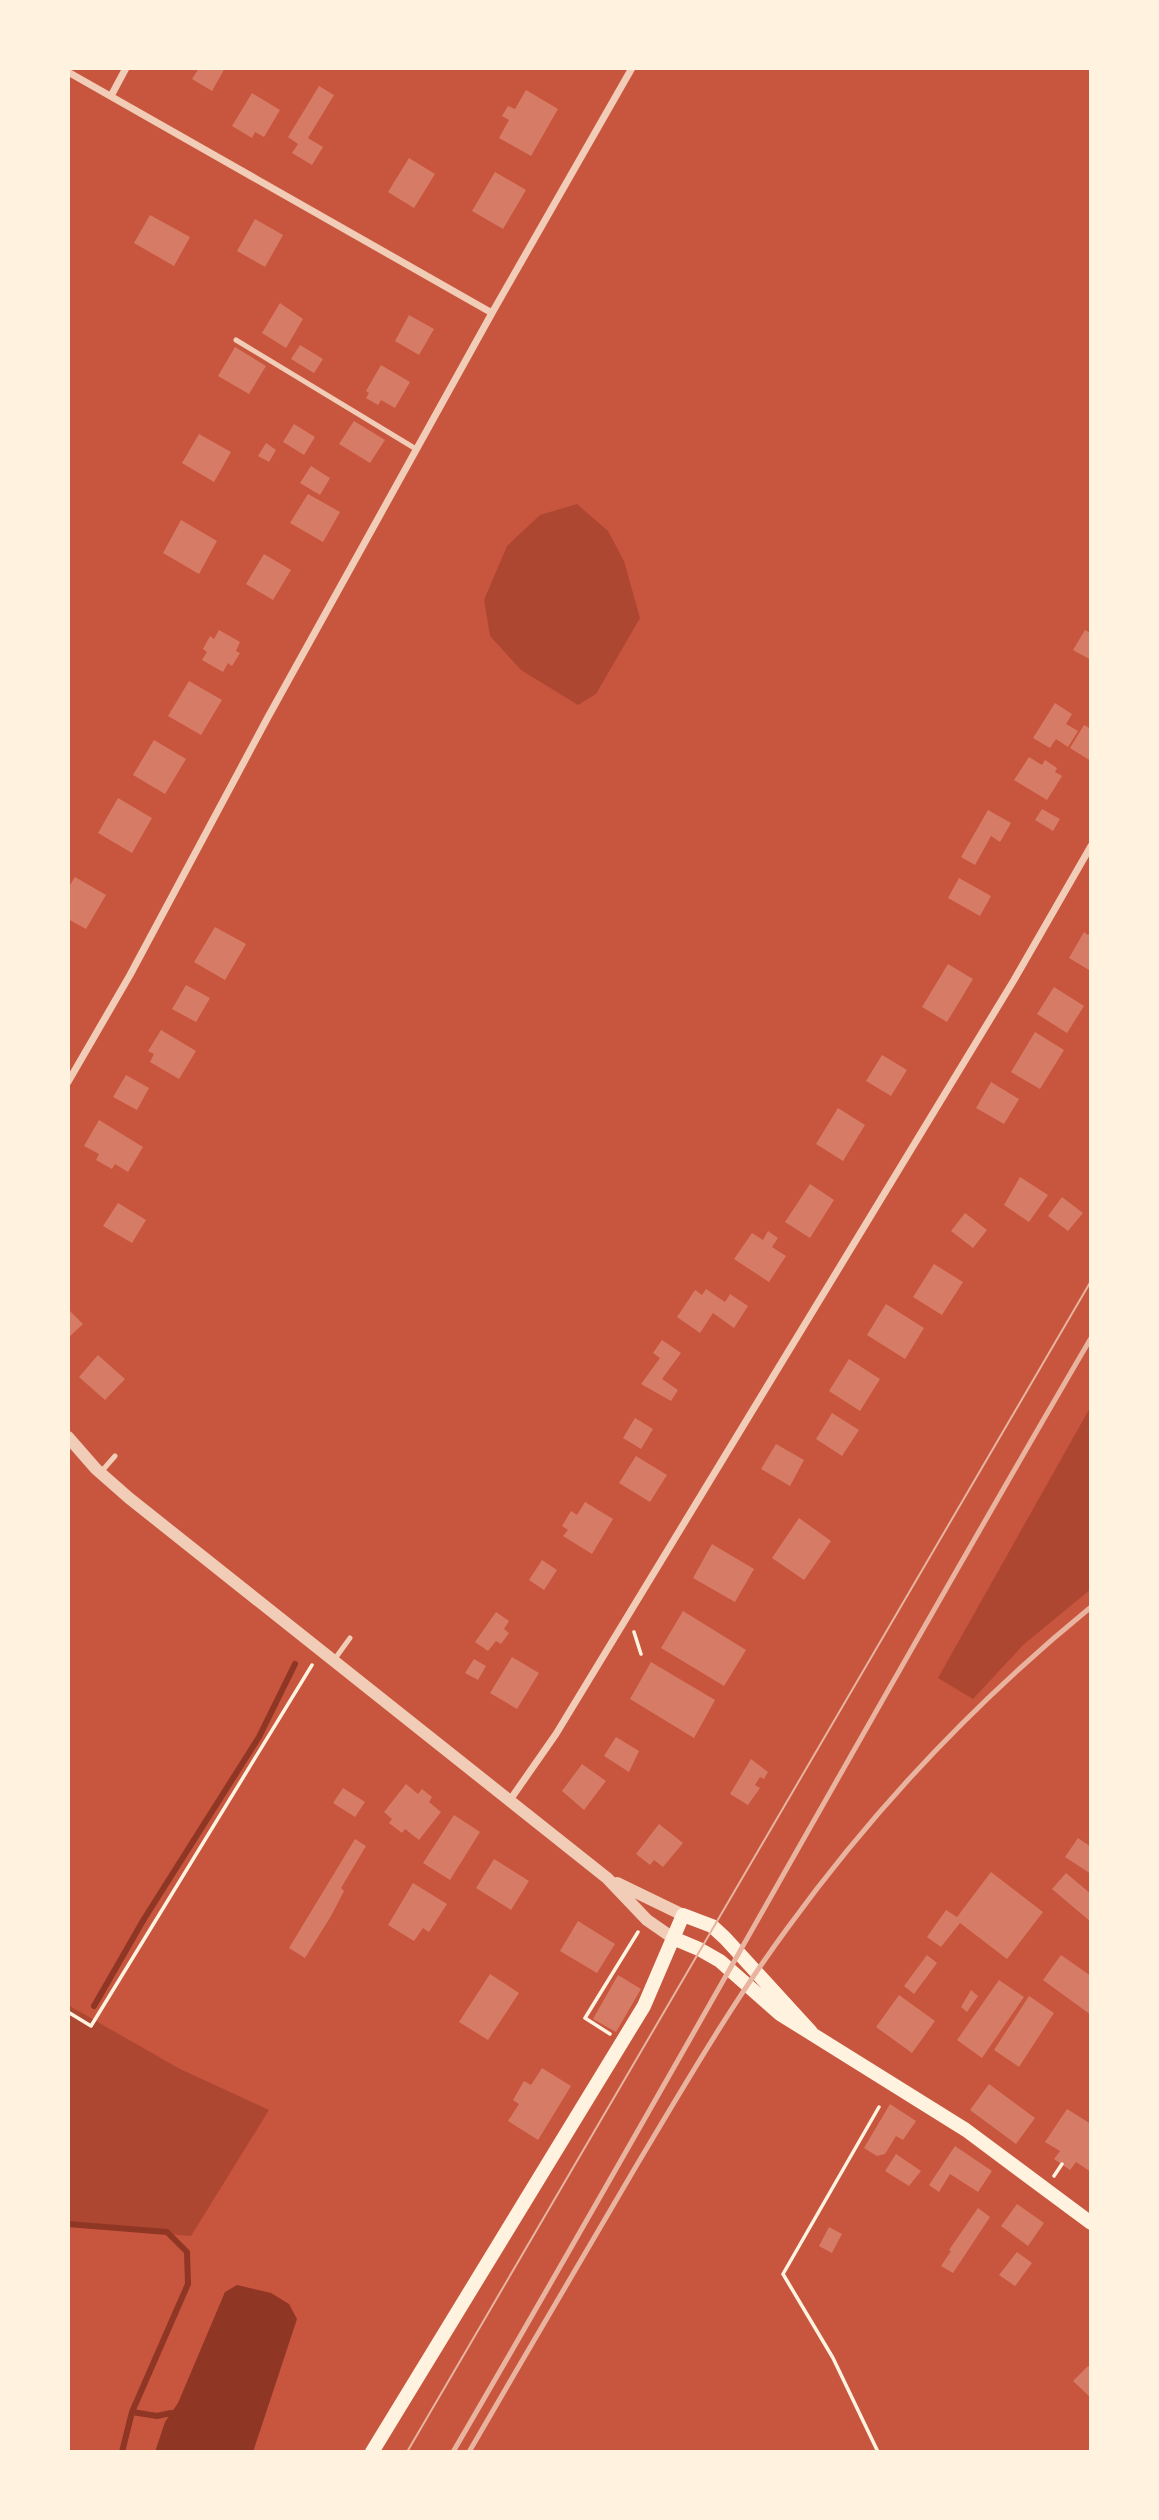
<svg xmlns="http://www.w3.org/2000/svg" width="1159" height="2520" viewBox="0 0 1159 2520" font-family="'Titillium Web',sans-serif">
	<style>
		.green { fill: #ae4732 }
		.water { fill: #8f3625 }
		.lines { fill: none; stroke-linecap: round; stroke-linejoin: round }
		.stream { stroke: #8f3625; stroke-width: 6 }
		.building { fill: #d67c66 }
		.path { stroke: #fff3e0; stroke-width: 3.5 }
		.service { stroke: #f1ccb7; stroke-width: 5 }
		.minor { stroke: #f1ccb7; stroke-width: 7 }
		.tertiary { stroke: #f1ccb7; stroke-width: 12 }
		.secondary { stroke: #fff3e0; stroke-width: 14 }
		.tram { stroke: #e9b49f; stroke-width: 2 }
		.rail { stroke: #e9b49f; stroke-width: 5 }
	</style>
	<rect width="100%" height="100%" fill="#c8553d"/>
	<path class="green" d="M 577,504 L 608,531 L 624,561 L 640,618 L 596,694 L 578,705 L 521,670 L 490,636 L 484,600 L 507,546 L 540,515 Z
		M 1091,1406 L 1091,1589 L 1023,1645 L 973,1699 L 938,1678 Z
		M 68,2005 L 180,2069 L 269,2110 L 191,2236 L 68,2226 Z"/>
	<path class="water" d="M 237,2285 L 271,2293 L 289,2304 L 297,2319 L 253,2452 L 155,2452 L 165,2422 L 178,2403 L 225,2292 Z"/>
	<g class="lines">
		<path class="stream" d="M 94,2006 L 144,1919 L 259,1737 L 295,1664
			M 68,2224 L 167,2232 L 187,2252 L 188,2284 L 132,2412 L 122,2452
			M 132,2412 L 157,2416 L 171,2413"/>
	</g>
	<path class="building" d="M 199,68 L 225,68 L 212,91 L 192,79 Z
		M 319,86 L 334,95 L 308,138 L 323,147 L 312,165 L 292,153 L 298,144 L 288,137 Z
		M 526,90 L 558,109 L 531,156 L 499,138 L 509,120 L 502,116 L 508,106 L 515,109 Z
		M 252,93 L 280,110 L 264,137 L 255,132 L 252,138 L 232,126 Z
		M 409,158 L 435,174 L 414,208 L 388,192 Z
		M 495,172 L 526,190 L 503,229 L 472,211 Z
		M 150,215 L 190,237 L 174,266 L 134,243 Z
		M 255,219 L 283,235 L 265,267 L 237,251 Z
		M 280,303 L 303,319 L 286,348 L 262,333 Z
		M 409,315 L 434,329 L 419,355 L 395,341 Z
		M 300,345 L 323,359 L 314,373 L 291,359 Z
		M 235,347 L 266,366 L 249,394 L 218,376 Z
		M 381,365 L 410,382 L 395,408 L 381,400 L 378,405 L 366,398 L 369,393 L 366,391 Z
		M 354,421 L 385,440 L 370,463 L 339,444 Z
		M 294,424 L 315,437 L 304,455 L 283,442 Z
		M 199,434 L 231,452 L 214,482 L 182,463 Z
		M 266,443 L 276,450 L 269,462 L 258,456 Z
		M 311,466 L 330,478 L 320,495 L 300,483 Z
		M 308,494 L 340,512 L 323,542 L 290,523 Z
		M 181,520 L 217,541 L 199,574 L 163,553 Z
		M 264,554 L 291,570 L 273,600 L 246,584 Z
		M 219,630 L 240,642 L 236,651 L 240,653 L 232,666 L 228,663 L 223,672 L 202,660 L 207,652 L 203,649 L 210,636 L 214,639 Z
		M 1085,630 L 1091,633 L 1091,660 L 1073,650 Z
		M 189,681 L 222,700 L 201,735 L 168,716 Z
		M 1055,703 L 1072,714 L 1066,724 L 1078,731 L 1068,747 L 1056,739 L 1050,748 L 1033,738 Z
		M 1084,725 L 1091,729 L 1091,761 L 1070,748 Z
		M 154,740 L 186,759 L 165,794 L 133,775 Z
		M 1029,757 L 1042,765 L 1045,760 L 1057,768 L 1055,772 L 1062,776 L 1047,800 L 1014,780 Z
		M 118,798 L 152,818 L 132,853 L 98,833 Z
		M 1042,809 L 1060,819 L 1053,831 L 1035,820 Z
		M 988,810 L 1011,823 L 1000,842 L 991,836 L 975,865 L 961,857 Z
		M 75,877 L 106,895 L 86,929 L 68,919 L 68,888 Z
		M 959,878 L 991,896 L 980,916 L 948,898 Z
		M 215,927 L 246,944 L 225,980 L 194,962 Z
		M 1091,931 L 1091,967 L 1089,970 L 1069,958 L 1084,932 L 1088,935 Z
		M 948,964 L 973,979 L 947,1022 L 922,1007 Z
		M 186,985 L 210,998 L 196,1022 L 172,1009 Z
		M 1054,987 L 1084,1006 L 1067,1033 L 1037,1014 Z
		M 161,1030 L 196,1051 L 179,1079 L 150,1062 L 154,1054 L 148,1051 Z
		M 1035,1032 L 1064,1050 L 1040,1089 L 1011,1072 Z
		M 882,1055 L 907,1070 L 891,1096 L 866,1081 Z
		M 126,1075 L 149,1088 L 137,1110 L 113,1097 Z
		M 991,1082 L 1019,1099 L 1004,1124 L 976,1108 Z
		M 838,1108 L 865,1125 L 843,1161 L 816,1144 Z
		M 99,1120 L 143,1147 L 128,1172 L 115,1164 L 112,1169 L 96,1160 L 99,1154 L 84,1146 Z
		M 1020,1177 L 1048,1195 L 1029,1222 L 1004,1205 Z
		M 810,1184 L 834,1200 L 810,1238 L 785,1222 Z
		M 1062,1197 L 1083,1213 L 1068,1231 L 1048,1216 Z
		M 118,1203 L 146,1220 L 132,1243 L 103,1226 Z
		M 965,1213 L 987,1230 L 973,1248 L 951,1231 Z
		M 768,1231 L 778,1238 L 772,1247 L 786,1256 L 769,1282 L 734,1259 L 752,1233 L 763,1240 Z
		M 934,1264 L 963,1282 L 942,1315 L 913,1297 Z
		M 706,1289 L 725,1302 L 730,1294 L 748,1306 L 734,1328 L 713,1313 L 700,1333 L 677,1317 L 695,1290 L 702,1295 Z
		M 886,1304 L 924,1328 L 905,1359 L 867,1335 Z
		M 68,1309 L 83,1324 L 68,1338 Z
		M 662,1340 L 681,1353 L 662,1379 L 678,1390 L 671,1401 L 641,1384 L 660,1358 L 653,1353 Z
		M 98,1355 L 125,1379 L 105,1400 L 79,1377 Z
		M 849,1359 L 880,1379 L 860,1411 L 829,1391 Z
		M 832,1413 L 859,1430 L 842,1456 L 816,1439 Z
		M 635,1418 L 653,1429 L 641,1449 L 623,1438 Z
		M 776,1444 L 804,1460 L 790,1486 L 761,1469 Z
		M 636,1456 L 667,1475 L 650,1502 L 619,1483 Z
		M 585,1502 L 613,1519 L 592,1554 L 563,1536 L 568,1530 L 562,1526 L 571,1511 L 577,1515 Z
		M 799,1518 L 831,1541 L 804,1580 L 772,1558 Z
		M 712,1544 L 754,1569 L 735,1602 L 693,1578 Z
		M 542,1560 L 557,1570 L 544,1590 L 529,1580 Z
		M 683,1611 L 746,1650 L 724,1686 L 661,1648 Z
		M 496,1612 L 509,1621 L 504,1629 L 509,1633 L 501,1644 L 496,1641 L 488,1651 L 475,1642 Z
		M 512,1657 L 539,1673 L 517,1709 L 490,1693 Z
		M 474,1659 L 486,1666 L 478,1680 L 465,1673 Z
		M 651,1662 L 715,1700 L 694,1738 L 630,1699 Z
		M 616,1737 L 639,1751 L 629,1772 L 604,1756 Z
		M 751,1759 L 768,1772 L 764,1779 L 760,1777 L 755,1785 L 760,1788 L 748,1805 L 730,1794 Z
		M 582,1764 L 606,1781 L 584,1810 L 562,1791 Z
		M 406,1784 L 418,1794 L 422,1789 L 432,1797 L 429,1802 L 441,1812 L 419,1840 L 405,1829 L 402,1833 L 389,1823 L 392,1819 L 384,1812 Z
		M 343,1788 L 365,1802 L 355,1817 L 333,1803 Z
		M 454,1815 L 480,1832 L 450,1880 L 423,1863 Z
		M 659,1824 L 683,1843 L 663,1867 L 654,1860 L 650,1865 L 636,1854 Z
		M 1078,1838 L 1091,1847 L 1091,1874 L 1065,1857 Z
		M 355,1839 L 366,1846 L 341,1888 L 344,1891 L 331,1916 L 305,1958 L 289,1948 Z
		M 494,1859 L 529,1881 L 511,1910 L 476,1888 Z
		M 991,1872 L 1043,1912 L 1007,1959 L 960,1923 L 941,1947 L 927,1937 L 946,1910 L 957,1917 Z
		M 1066,1873 L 1091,1894 L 1091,1922 L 1052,1889 Z
		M 413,1883 L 447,1904 L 429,1932 L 423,1928 L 414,1941 L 388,1925 Z
		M 578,1921 L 615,1944 L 597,1973 L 560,1951 Z
		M 927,1955 L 937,1963 L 914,1994 L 904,1986 Z
		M 1061,1955 L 1091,1976 L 1091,2015 L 1043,1980 Z
		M 490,1974 L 519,1993 L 488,2040 L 459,2022 Z
		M 618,1975 L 641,1989 L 616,2032 L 593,2019 Z
		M 999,1980 L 1024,1997 L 982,2058 L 957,2040 Z
		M 971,1990 L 978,1996 L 967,2012 L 961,2007 Z
		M 899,1995 L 935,2021 L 912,2053 L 876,2027 Z
		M 1029,1996 L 1054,2013 L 1019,2067 L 994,2050 Z
		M 542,2068 L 571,2086 L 538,2140 L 508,2121 L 519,2104 L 513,2100 L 524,2081 L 531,2085 Z
		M 989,2084 L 1035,2118 L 1016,2144 L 970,2110 Z
		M 890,2104 L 916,2121 L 903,2140 L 896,2136 L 885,2154 L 877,2156 L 864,2148 Z
		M 1067,2109 L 1091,2124 L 1091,2172 L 1076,2162 L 1070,2170 L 1054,2159 L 1060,2151 L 1045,2142 Z
		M 955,2146 L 992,2171 L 978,2192 L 950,2174 L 939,2192 L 929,2185 Z
		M 896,2154 L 921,2171 L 909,2186 L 885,2171 Z
		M 1017,2204 L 1044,2223 L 1028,2246 L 1001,2226 Z
		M 978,2208 L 990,2217 L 953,2273 L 941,2266 L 951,2251 L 949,2250 Z
		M 829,2227 L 842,2234 L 832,2253 L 819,2246 Z
		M 1017,2252 L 1032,2263 L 1015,2286 L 999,2275 Z
		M 1088,2366 L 1091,2368 L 1091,2398 L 1073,2381 Z"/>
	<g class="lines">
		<path class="path" d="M 634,1632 L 641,1654
			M 68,2012 L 91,2026 L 312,1665
			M 610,2034 L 585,2018 L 638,1932
			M 1054,2176 L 1062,2164
			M 878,2452 L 833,2358 L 783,2274 L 879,2107"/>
		<path class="service" d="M 236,340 L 416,449
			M 101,1472 L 115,1456
			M 334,1660 L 350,1638"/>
		<path class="minor" d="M 68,72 L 492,313
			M 111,96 L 126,68
			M 68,1082 L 130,975 L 268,717 L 492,313 L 632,68
			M 510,1800 L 556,1734 L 1014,980 L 1091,846"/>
		<path class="tertiary" d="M 68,1437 L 96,1469 L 129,1498 L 607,1878 L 647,1920 L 673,1938
			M 617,1883 L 683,1915"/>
		<path class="secondary" d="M 673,1938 L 699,1949 L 720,1961 L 780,2014 L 966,2130 L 1091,2223
			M 372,2452 L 644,2006 L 683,1915 L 712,1926 L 725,1938 L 811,2032"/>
		<path class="tram" d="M 407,2452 L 1091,1281"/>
		<path class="rail" d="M 453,2452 C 669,2082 875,1707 1091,1338
			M 469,2452 C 524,2357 580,2262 635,2168 C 684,2086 732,2003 789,1926 C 875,1808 977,1700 1091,1607"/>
	</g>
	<rect width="1159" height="2520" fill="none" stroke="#fff3e0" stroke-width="140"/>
</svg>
